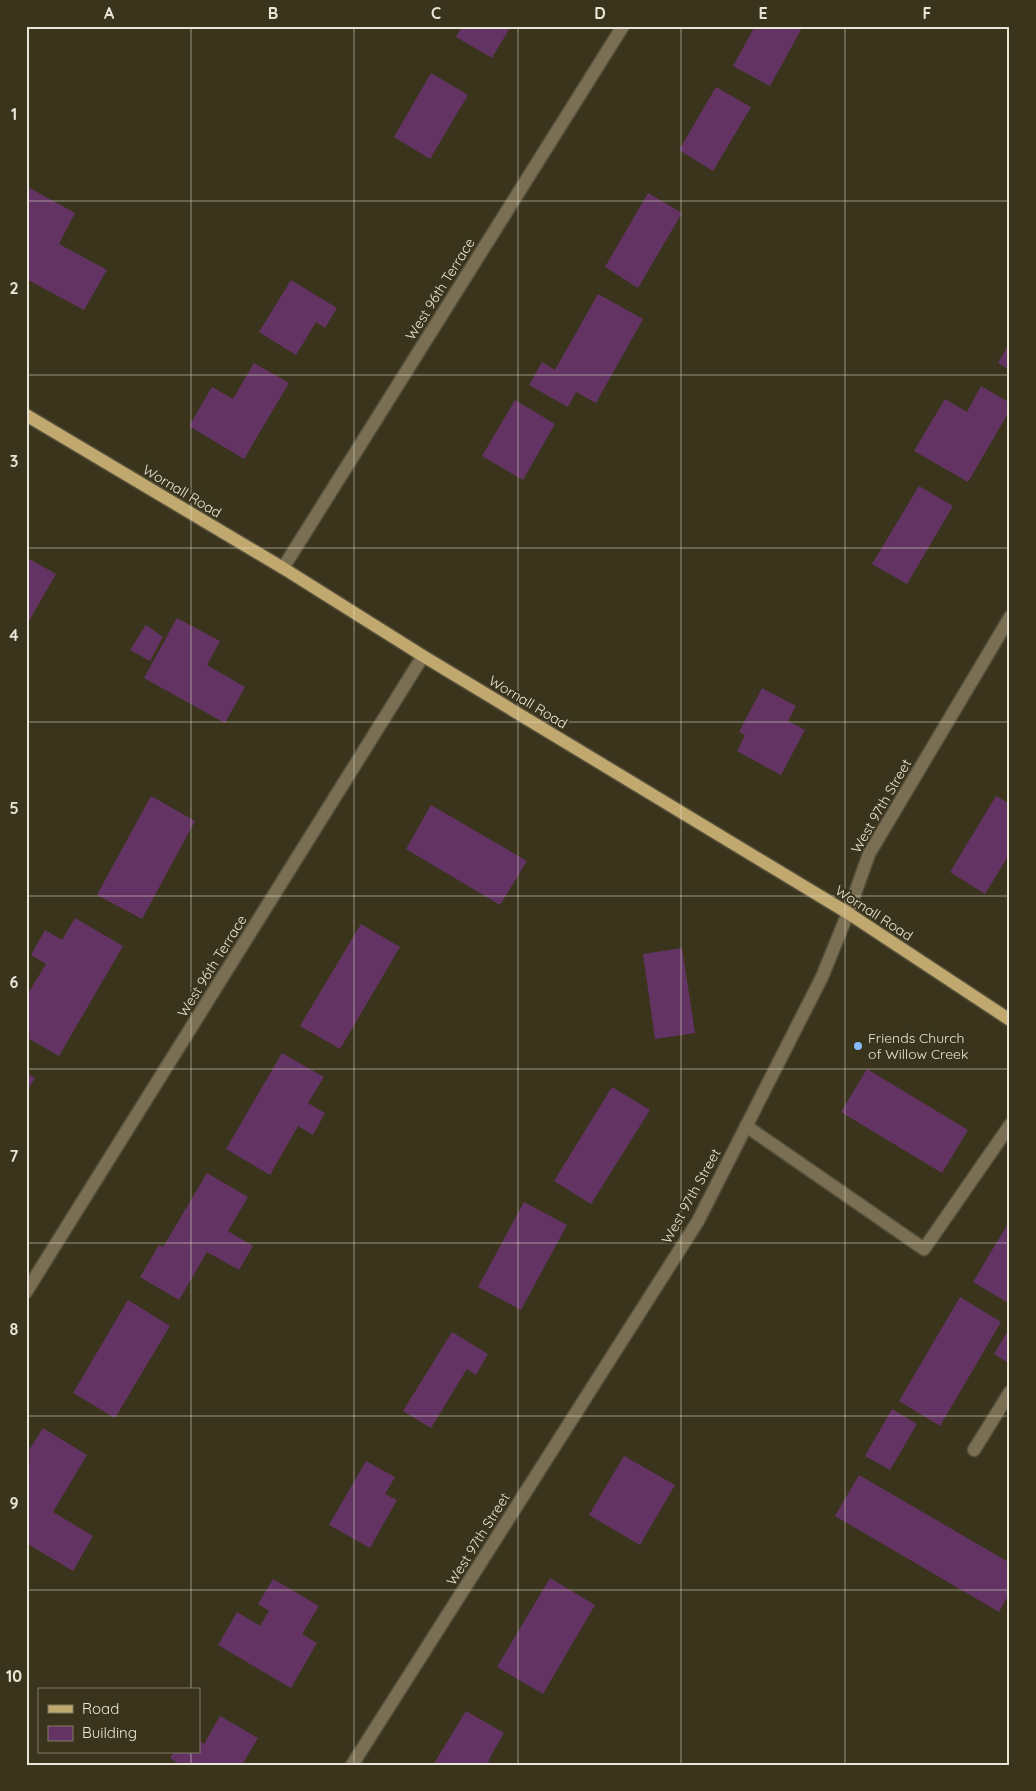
<svg xmlns="http://www.w3.org/2000/svg" width="1036" height="1791" viewBox="0 0 1036 1791" font-family="Quicksand,sans-serif">
	<style>
		.building { fill: #633463 }
		.lines { fill: none; stroke-linecap: round; stroke-linejoin: round }
		.service-casing { stroke: #56503b; stroke-width: 15 }
		.minor-casing { stroke: #56503b; stroke-width: 15 }
		.primary-casing { stroke: #56503b; stroke-width: 15 }
		.service { stroke: #7b6f53; stroke-width: 12 }
		.minor { stroke: #7b6f53; stroke-width: 12 }
		.primary { stroke: #c1a86e; stroke-width: 12 }
		.grid { fill: none; stroke: #e8e5d7; stroke-width: 1; stroke-opacity: 0.55 }
		.poi-dot { fill: #87bbfb; stroke: #3a341d; stroke-width: 2 }
		.labels { text-anchor: middle; stroke-width: 4; stroke-linejoin: round; paint-order: stroke }
		.street-label { font-size: 14px; fill: #e8e5d7; stroke: #3a341d }
		.poi-label { font-size: 14px; fill: #e8e5d7; stroke: #3a341d; text-anchor: start }
		.neatline { fill: none; stroke: #e8e5d7; stroke-width: 2 }
		.grid-label { font-size: 16px; text-anchor: middle; font-weight: bold; fill: #e8e5d7 }
	</style>
	<rect width="100%" height="100%" fill="#3a341d"/>
	<path class="building" d="M 462,26 L 511,26 L 492,58 L 456,37 Z
		M 755,26 L 803,26 L 770,86 L 733,66 Z
		M 431,73 L 468,95 L 430,159 L 394,137 Z
		M 716,87 L 751,107 L 713,171 L 679,150 Z
		M 26,186 L 75,213 L 59,244 L 107,270 L 84,310 L 26,279 Z
		M 648,193 L 682,213 L 638,288 L 605,267 Z
		M 291,280 L 337,308 L 325,328 L 316,322 L 296,355 L 259,332 Z
		M 598,294 L 643,319 L 596,403 L 576,392 L 568,407 L 529,385 L 542,362 L 555,370 Z
		M 1010,342 L 1010,370 L 998,363 Z
		M 254,363 L 289,383 L 244,459 L 189,426 L 212,387 L 233,399 Z
		M 981,386 L 1010,403 L 1010,410 L 968,482 L 914,451 L 945,399 L 967,412 Z
		M 515,400 L 555,424 L 523,480 L 482,456 Z
		M 919,486 L 953,506 L 907,584 L 872,564 Z
		M 26,557 L 56,574 L 26,626 Z
		M 177,618 L 220,641 L 207,665 L 245,687 L 225,723 L 144,678 Z
		M 146,625 L 163,637 L 150,661 L 130,650 Z
		M 762,688 L 796,706 L 788,721 L 805,730 L 781,775 L 737,751 L 745,735 L 739,732 Z
		M 151,796 L 195,821 L 142,919 L 97,895 Z
		M 996,796 L 1010,804 L 1010,853 L 985,894 L 950,872 Z
		M 431,805 L 527,861 L 500,905 L 406,849 Z
		M 75,918 L 123,946 L 59,1056 L 26,1037 L 26,997 L 46,964 L 31,955 L 45,930 L 62,940 Z
		M 361,924 L 400,947 L 340,1049 L 300,1026 Z
		M 682,948 L 695,1033 L 655,1039 L 643,954 Z
		M 282,1053 L 324,1077 L 308,1103 L 325,1113 L 313,1135 L 298,1126 L 270,1175 L 226,1149 Z
		M 867,1069 L 968,1130 L 942,1173 L 841,1112 Z
		M 26,1073 L 35,1078 L 26,1093 Z
		M 612,1087 L 650,1110 L 591,1204 L 554,1181 Z
		M 207,1173 L 248,1197 L 228,1231 L 253,1246 L 239,1270 L 207,1252 L 179,1300 L 140,1277 L 159,1245 L 163,1247 Z
		M 524,1202 L 567,1225 L 521,1310 L 478,1287 Z
		M 1010,1220 L 1010,1304 L 973,1282 Z
		M 960,1297 L 1001,1322 L 940,1426 L 899,1401 Z
		M 128,1300 L 170,1326 L 115,1418 L 73,1393 Z
		M 1010,1327 L 1010,1364 L 994,1354 Z
		M 452,1332 L 488,1354 L 476,1375 L 467,1369 L 431,1428 L 403,1411 Z
		M 892,1409 L 917,1424 L 890,1470 L 865,1456 Z
		M 43,1428 L 87,1455 L 53,1512 L 93,1536 L 73,1571 L 26,1543 L 26,1466 L 30,1459 L 26,1455 Z
		M 624,1456 L 675,1485 L 640,1545 L 589,1515 Z
		M 366,1461 L 395,1477 L 385,1494 L 397,1500 L 370,1548 L 329,1525 Z
		M 859,1475 L 1010,1563 L 1010,1592 L 999,1612 L 835,1516 Z
		M 550,1578 L 595,1605 L 543,1694 L 497,1667 Z
		M 273,1579 L 319,1606 L 302,1634 L 317,1643 L 291,1688 L 218,1645 L 237,1612 L 260,1626 L 269,1611 L 258,1604 Z
		M 466,1711 L 504,1733 L 488,1761 L 493,1765 L 433,1765 Z
		M 220,1716 L 258,1738 L 242,1765 L 181,1765 L 170,1758 L 174,1752 L 199,1752 L 199,1741 L 204,1744 Z"/>
	<g class="lines">
		<defs>
			<path id="service" d="M 746,1126 L 924,1249 L 1010,1125
				M 974,1450 L 1010,1392"/>
			<path id="minor" d="M 283,568 L 623,26
				M 26,1292 L 423,656
				M 352,1765 L 698,1221 L 822,977 L 848,913 L 869,854 L 1010,617"/>
			<path id="primary" d="M 26,415 L 283,568 L 423,656 L 848,913 L 1010,1020"/>
		</defs>
		<use href="#service" class="service-casing"/>
		<use href="#minor" class="minor-casing"/>
		<use href="#primary" class="primary-casing"/>
		<use href="#service" class="service"/>
		<use href="#minor" class="minor"/>
		<use href="#primary" class="primary"/>
	</g>
	<path class="grid" d="M 191,26 L 191,1690M 354,26 L 354,1765M 518,26 L 518,1765M 681,26 L 681,1765M 845,26 L 845,1765M 26,201 L 1010,201M 26,375 L 1010,375M 26,548 L 1010,548M 26,722 L 1010,722M 26,896 L 1010,896M 26,1069 L 1010,1069M 26,1243 L 1010,1243M 26,1416 L 1010,1416M 26,1590 L 1010,1590M 191,1752 L 191,1765"/>
	<circle class="poi-dot" cx="858" cy="1046" r="5"/>
	<g class="labels">
		<g class="street-label">
			<text transform="translate(440 289) rotate(-58)" y="5">West 96th Terrace</text>
			<text transform="translate(182 491) rotate(31)" y="5">Wornall Road</text>
			<text transform="translate(528 702) rotate(31)" y="5">Wornall Road</text>
			<text transform="translate(881 806) rotate(-60)" y="5">West 97th Street</text>
			<text transform="translate(874 913) rotate(33)" y="5">Wornall Road</text>
			<text transform="translate(212 966) rotate(-58)" y="5">West 96th Terrace</text>
			<text transform="translate(691 1196) rotate(-61)" y="5">West 97th Street</text>
			<text transform="translate(478 1539) rotate(-58)" y="5">West 97th Street</text>
		</g>
		<g class="poi-label">
			<text x="868" y="1043">Friends Church<tspan x="868" dy="16">of Willow Creek</tspan></text>
		</g>
	</g>
	<rect width="1036" height="1791" fill="none" stroke="#3a341d" stroke-width="55"/>
	<rect x="38" y="1688" width="162" height="65" fill="#3a341d" stroke="#807b67"/>
	<rect x="48" y="1705" width="25" height="8" fill="#c1a86e" stroke="#807b67"/>
	<text x="82" y="1714" font-size="15" fill="#e8e5d7">Road</text>
	<rect x="48" y="1726" width="25" height="15" fill="#633463" stroke="#807b67"/>
	<text x="82" y="1738" font-size="15" fill="#e8e5d7">Building</text>
	<rect x="28" y="28" width="980" height="1736" class="neatline"/>
	<g class="grid-label">
		<text x="109" y="19">A</text>
		<text x="273" y="19">B</text>
		<text x="436" y="19">C</text>
		<text x="600" y="19">D</text>
		<text x="763" y="19">E</text>
		<text x="927" y="19">F</text>
		<text x="14" y="120">1</text>
		<text x="14" y="294">2</text>
		<text x="14" y="467">3</text>
		<text x="14" y="641">4</text>
		<text x="14" y="814">5</text>
		<text x="14" y="988">6</text>
		<text x="14" y="1162">7</text>
		<text x="14" y="1335">8</text>
		<text x="14" y="1509">9</text>
		<text x="14" y="1682">10</text>
	</g>
</svg>
